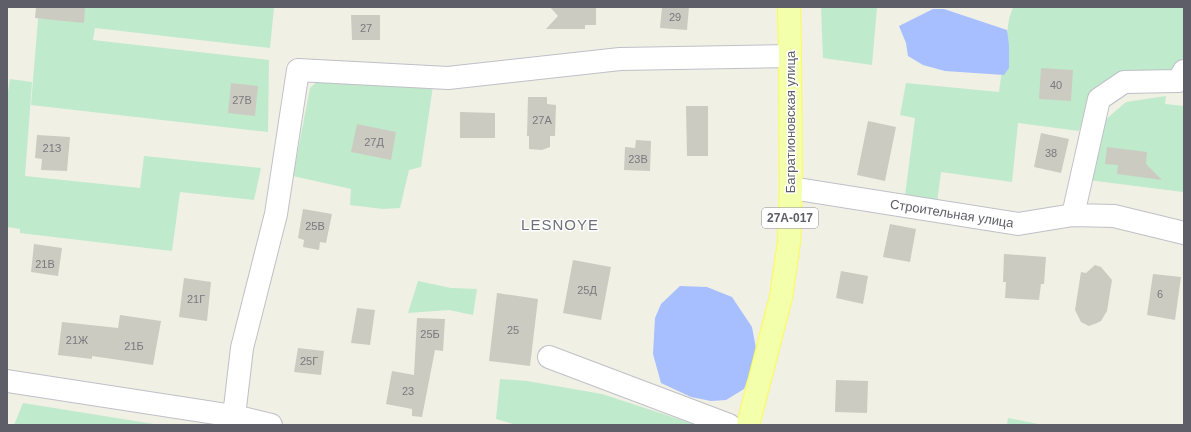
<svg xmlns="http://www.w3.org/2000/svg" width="1191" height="432" viewBox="0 0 1191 432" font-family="Helvetica,sans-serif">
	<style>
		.green { fill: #c0eacc }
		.water { fill: #a7bfff }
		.building { fill: #cccbc2 }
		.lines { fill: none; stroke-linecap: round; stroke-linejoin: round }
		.minor-casing { stroke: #bfc0c7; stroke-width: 24 }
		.major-casing { stroke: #fcfd51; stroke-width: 24 }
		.minor { stroke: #fff; stroke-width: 22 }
		.major { stroke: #f4ffac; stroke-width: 22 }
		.labels { text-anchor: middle; stroke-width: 3; stroke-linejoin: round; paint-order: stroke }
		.number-label { font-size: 11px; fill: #79797e }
		.shield { fill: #fff; stroke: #8e8e95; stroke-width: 1 }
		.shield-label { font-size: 12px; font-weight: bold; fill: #5d5e67 }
		.street-label { font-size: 13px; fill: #5d5e67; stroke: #fff }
		.quarter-label { font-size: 15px; letter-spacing: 1px; fill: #6e7079; stroke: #fff }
	</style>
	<rect width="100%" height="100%" fill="#f0f0e5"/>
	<path class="green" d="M 39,7 L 274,7 L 270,48 L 95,28 L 93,40 L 269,60 L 268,132 L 31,105 Z
		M 821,7 L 877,7 L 872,65 L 823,58 Z
		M 1013,7 L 1184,7 L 1184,60 L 1171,71 L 1099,84 L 1079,131 L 1018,123 L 1012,182 L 941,172 L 936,210 L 904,203 L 915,118 L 900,115 L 906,83 L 999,92 L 1009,19 Z
		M 322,77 L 433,86 L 421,167 L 409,170 L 400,208 L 383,209 L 350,205 L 351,189 L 293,176 L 310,88 Z
		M 10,79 L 32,82 L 25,176 L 140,188 L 144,156 L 261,168 L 254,200 L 180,192 L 172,251 L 20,233 L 20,229 L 7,227 L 7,98 Z
		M 1166,96 L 1165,104 L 1184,106 L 1183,192 L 1088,180 L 1105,120 L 1126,102 Z
		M 418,281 L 451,288 L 477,289 L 473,315 L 449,310 L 408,313 Z
		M 500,379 L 527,381 L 602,394 L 697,425 L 517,425 L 496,419 Z
		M 23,403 L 160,425 L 14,425 Z
		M 1008,418 L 1038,424 L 1040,425 L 1007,425 Z"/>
	<path class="water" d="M 933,9 L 944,9 L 1007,30 L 1009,45 L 1009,68 L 1004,75 L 945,71 L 923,65 L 908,56 L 906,43 L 899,26 Z
		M 680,286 L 707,287 L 732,297 L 752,327 L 757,354 L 744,389 L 726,400 L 711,401 L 691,397 L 661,383 L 653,354 L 655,318 L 661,304 Z"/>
	<path class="building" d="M 36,7 L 85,7 L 84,23 L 35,18 Z
		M 550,7 L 596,7 L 596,25 L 585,25 L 585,29 L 546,29 L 558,16 Z
		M 662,7 L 689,7 L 687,30 L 660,28 Z
		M 351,15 L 380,15 L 380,40 L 352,40 Z
		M 1041,68 L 1073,70 L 1071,101 L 1039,99 Z
		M 231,83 L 258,86 L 255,116 L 228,113 Z
		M 528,97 L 547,97 L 547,104 L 556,105 L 555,136 L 550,136 L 550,147 L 542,150 L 529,149 L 529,136 L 527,136 Z
		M 686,106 L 708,106 L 708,156 L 687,156 Z
		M 460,112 L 495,113 L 495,138 L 460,138 Z
		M 868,121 L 896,127 L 885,181 L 857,175 Z
		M 357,124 L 396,132 L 391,160 L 351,152 Z
		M 1041,133 L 1069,139 L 1061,173 L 1034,167 Z
		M 37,135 L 70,137 L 67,171 L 41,170 L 42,159 L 35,158 Z
		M 636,140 L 651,141 L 650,171 L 624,170 L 625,147 L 635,148 Z
		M 1107,147 L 1147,152 L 1146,164 L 1162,180 L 1117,174 L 1118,165 L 1105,164 Z
		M 303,209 L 332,214 L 326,243 L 320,242 L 319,250 L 303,247 L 304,240 L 298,238 Z
		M 890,224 L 916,229 L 910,262 L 883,257 Z
		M 34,244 L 62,248 L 58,276 L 31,272 Z
		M 1004,254 L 1046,257 L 1044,284 L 1041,284 L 1039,300 L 1005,298 L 1006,282 L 1003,282 Z
		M 573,260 L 611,267 L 601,320 L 563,313 Z
		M 1095,265 L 1101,267 L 1112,280 L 1107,311 L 1101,321 L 1097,323 L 1089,326 L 1081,322 L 1075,310 L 1081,272 L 1086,273 Z
		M 841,271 L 868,276 L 863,304 L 836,298 Z
		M 1153,274 L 1181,277 L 1175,320 L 1147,315 Z
		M 184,278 L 211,282 L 207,321 L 179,317 Z
		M 497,293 L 538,299 L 530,366 L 489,361 Z
		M 357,308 L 375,310 L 370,345 L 351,343 Z
		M 120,315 L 161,321 L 153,365 L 92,356 L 92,359 L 58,355 L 62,322 L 118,328 Z
		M 417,318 L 445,319 L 443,351 L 435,350 L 422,417 L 412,416 L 412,409 L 386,404 L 392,371 L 414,375 Z
		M 298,348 L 324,351 L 321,375 L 294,372 Z
		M 836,380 L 868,381 L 867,413 L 835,412 Z"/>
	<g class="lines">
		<defs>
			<path id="minor" d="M 791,188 L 1018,224 L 1073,215 L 1114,216 L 1184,233
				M 1073,215 L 1099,99 L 1124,82 L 1178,81 L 1184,71
				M 549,357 L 729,425
				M 7,381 L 234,416 L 271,425
				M 234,416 L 242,348 L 276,214 L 298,70 L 448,78 L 620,59 L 790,56"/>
			<path id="major" d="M 748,425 L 781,297 L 789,242 L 791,188 L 790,56 L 789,7"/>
		</defs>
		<use href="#minor" class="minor-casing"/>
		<use href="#major" class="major-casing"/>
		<use href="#minor" class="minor"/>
		<use href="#major" class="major"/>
	</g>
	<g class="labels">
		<g class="number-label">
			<text x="675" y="21">29</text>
			<text x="366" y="32">27</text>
			<text x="1056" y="89">40</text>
			<text x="242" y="104">27В</text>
			<text x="542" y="124">27А</text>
			<text x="374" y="146">27Д</text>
			<text x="52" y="152">21З</text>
			<text x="1051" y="157">38</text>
			<text x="638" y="163">23В</text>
			<text x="315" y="230">25В</text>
			<text x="45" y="268">21В</text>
			<text x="587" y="294">25Д</text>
			<text x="1160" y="298">6</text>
			<text x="196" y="303">21Г</text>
			<text x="513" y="334">25</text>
			<text x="430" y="338">25Б</text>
			<text x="77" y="344">21Ж</text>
			<text x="134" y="350">21Б</text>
			<text x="309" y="365">25Г</text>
			<text x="408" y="395">23</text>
		</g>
		<rect class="shield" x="762" y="208" width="56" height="20" rx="3"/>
		<g class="shield-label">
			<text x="790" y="222">27А-017</text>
		</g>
		<g class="street-label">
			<text transform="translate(790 122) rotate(-90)" y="5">Багратионовская улица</text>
			<text transform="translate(952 213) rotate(9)" y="5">Строительная улица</text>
		</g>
		<g class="quarter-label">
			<text x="560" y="230">LESNOYE</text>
		</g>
	</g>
	<rect width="1191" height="432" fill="none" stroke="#5d5e67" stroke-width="16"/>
</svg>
